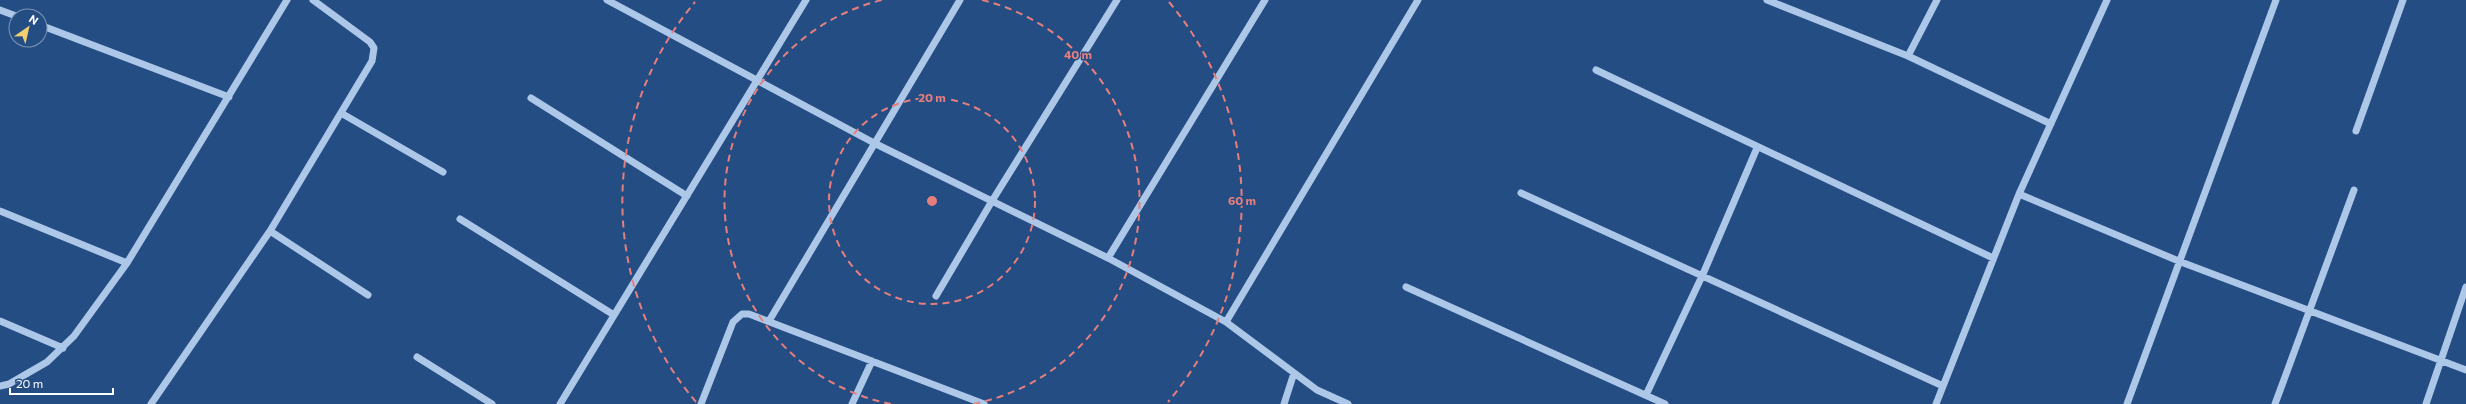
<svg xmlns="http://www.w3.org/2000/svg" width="2466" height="404" viewBox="0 0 2466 404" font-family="Commissioner,sans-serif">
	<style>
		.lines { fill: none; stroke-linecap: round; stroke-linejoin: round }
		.minor { stroke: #adc7e8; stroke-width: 7 }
		.ring { fill: none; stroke: #e67e7e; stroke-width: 2; stroke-dasharray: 7 5 }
		.centre { fill: #e67e7e; stroke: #244d84; stroke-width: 2 }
		.ring-label { font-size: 12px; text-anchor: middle; font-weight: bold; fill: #e67e7e; stroke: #244d84; stroke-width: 3; stroke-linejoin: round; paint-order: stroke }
	</style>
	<rect width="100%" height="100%" fill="#244d84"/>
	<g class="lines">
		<path class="minor" d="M 607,0 L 876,144 L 1108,258 L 1226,322 L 1317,390 L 1348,404
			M 1767,0 L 1908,56 L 2051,124
			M 0,10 L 16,16
			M 40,25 L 229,97
			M 1908,56 L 1937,0
			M 1596,70 L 1993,258
			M 531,98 L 687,196
			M 341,113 L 443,172
			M 2356,131 L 2403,0
			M 1521,193 L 1943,386
			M 2019,194 L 2181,262 L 2466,370
			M 0,211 L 127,263
			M 460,219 L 614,315
			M 270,231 L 368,295
			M 1108,258 L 1265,0
			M 1406,287 L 1665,404
			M 936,296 L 992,201 L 1117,0
			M 0,321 L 63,348
			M 769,321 L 960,0
			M 1226,322 L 1418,0
			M 417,357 L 492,404
			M 0,386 L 9,384 L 47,362 L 74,336 L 127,263 L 287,0
			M 1646,395 L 1703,274 L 1757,148
			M 151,404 L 270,231 L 372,61 L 374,48 L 370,42 L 313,0
			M 560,404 L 806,0
			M 701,404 L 733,322 L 742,314 L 749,314 L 984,404
			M 852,404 L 872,361
			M 1284,404 L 1294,373
			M 1936,404 L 2019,194 L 2107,0
			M 2127,404 L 2276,0
			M 2275,404 L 2354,190
			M 2426,404 L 2466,287"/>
	</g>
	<g class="ring">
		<circle cx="932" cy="201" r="103"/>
		<path d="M891 404A207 207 0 0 1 882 0M982 0A207 207 0 0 1 973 404"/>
		<path d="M696 402A310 310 0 0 1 695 2M1169 2A310 310 0 0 1 1168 402"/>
	</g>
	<circle cx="932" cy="201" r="6" class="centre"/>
	<g class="ring-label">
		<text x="1078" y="59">40 m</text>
		<text x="932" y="102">20 m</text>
		<text x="1242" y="205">60 m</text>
	</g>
	<g transform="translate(28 28) rotate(34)"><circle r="19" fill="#244d84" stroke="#7c94b5"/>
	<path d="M0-3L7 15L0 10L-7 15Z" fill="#f2ce71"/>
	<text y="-6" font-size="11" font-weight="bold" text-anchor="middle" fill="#ffffff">N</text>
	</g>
	<path d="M10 388v6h103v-6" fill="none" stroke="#ffffff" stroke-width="2"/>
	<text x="16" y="388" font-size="12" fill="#ffffff" stroke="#244d84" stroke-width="3" paint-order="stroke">20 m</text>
</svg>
